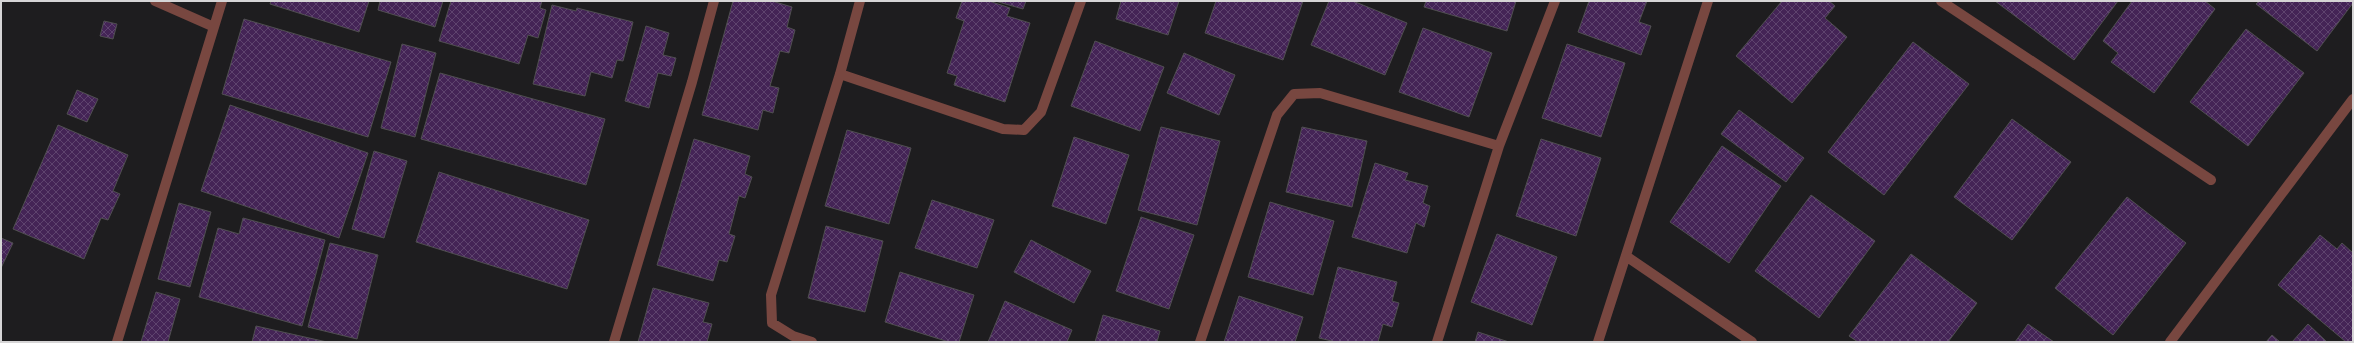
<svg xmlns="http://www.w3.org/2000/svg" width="2354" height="343" viewBox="0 0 2354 343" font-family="'Noto Sans',sans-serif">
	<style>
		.building { fill: url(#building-cross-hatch); stroke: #504f51 }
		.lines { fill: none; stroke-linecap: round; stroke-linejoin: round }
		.street { stroke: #784740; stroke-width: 10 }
	</style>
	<defs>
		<pattern id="building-cross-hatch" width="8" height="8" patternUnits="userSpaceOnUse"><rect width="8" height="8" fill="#442456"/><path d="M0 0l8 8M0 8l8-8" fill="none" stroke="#5e436e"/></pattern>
	</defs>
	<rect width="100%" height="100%" fill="#1e1d1f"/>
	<path class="building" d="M 271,1 L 369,1 L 359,32 L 270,4 Z
		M 380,1 L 443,1 L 435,27 L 378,10 Z
		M 451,1 L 542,1 L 540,8 L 546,10 L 538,38 L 528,35 L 519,64 L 439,41 Z
		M 733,1 L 772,1 L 792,7 L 787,27 L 795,30 L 789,53 L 780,51 L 770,86 L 779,88 L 773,113 L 763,110 L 758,130 L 702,115 Z
		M 962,1 L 989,1 L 1010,8 L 1007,16 L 1030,23 L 1005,102 L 954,85 L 957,76 L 947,73 L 964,21 L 956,18 Z
		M 995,1 L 1026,1 L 1023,9 Z
		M 1121,1 L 1179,1 L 1168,35 L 1116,19 Z
		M 1216,1 L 1303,1 L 1283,60 L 1205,33 Z
		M 1329,1 L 1353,1 L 1407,23 L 1385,75 L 1311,45 Z
		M 1426,1 L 1516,1 L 1507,31 L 1424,7 Z
		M 1589,1 L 1647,1 L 1639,22 L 1651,26 L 1641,55 L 1578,32 Z
		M 1782,1 L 1829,1 L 1835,6 L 1825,18 L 1847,37 L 1792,103 L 1736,56 Z
		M 1995,1 L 2118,1 L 2074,60 Z
		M 2132,1 L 2205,1 L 2215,9 L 2154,93 L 2111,62 L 2118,53 L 2103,41 Z
		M 2259,1 L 2353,1 L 2353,3 L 2317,51 L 2256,4 Z
		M 552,5 L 576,11 L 577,8 L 633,22 L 623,61 L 617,60 L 612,78 L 591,72 L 585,96 L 533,84 Z
		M 244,19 L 391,62 L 368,137 L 222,94 Z
		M 104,21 L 117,24 L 113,39 L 100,36 Z
		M 646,26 L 669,33 L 663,55 L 676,58 L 671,76 L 658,73 L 649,108 L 625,101 Z
		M 1423,28 L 1492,53 L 1469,117 L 1399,92 Z
		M 2246,29 L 2304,73 L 2248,146 L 2190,102 Z
		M 1095,41 L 1164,67 L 1140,131 L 1071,106 Z
		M 1913,42 L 1969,84 L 1884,195 L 1828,152 Z
		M 402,44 L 436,53 L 415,137 L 381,128 Z
		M 1567,44 L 1625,63 L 1601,137 L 1542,118 Z
		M 1184,53 L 1235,75 L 1219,115 L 1167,93 Z
		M 440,73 L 605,119 L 586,185 L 421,139 Z
		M 77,90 L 98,99 L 87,122 L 67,114 Z
		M 230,105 L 368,153 L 339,238 L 201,191 Z
		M 1739,110 L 1804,158 L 1786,182 L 1721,134 Z
		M 2012,119 L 2071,162 L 2012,240 L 1954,197 Z
		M 58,125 L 128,155 L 113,191 L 120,194 L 108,220 L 101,218 L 84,259 L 13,229 Z
		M 1161,127 L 1220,141 L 1197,225 L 1138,210 Z
		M 1302,127 L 1367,141 L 1352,207 L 1286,192 Z
		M 847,130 L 911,148 L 889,224 L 825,206 Z
		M 1074,137 L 1129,155 L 1106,224 L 1052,206 Z
		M 694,139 L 750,156 L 745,174 L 752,177 L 745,198 L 739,196 L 729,234 L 735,236 L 727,262 L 719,260 L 713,281 L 657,265 Z
		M 1541,139 L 1601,158 L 1576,236 L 1516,216 Z
		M 1722,146 L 1781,186 L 1729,263 L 1670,222 Z
		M 374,151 L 407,161 L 384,238 L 352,229 Z
		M 1375,163 L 1408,173 L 1405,180 L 1428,186 L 1423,203 L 1430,206 L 1424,227 L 1416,223 L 1407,253 L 1352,237 Z
		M 439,172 L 589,220 L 567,289 L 416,242 Z
		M 1811,195 L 1875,241 L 1819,318 L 1755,271 Z
		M 2127,197 L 2186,243 L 2113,335 L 2055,288 Z
		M 932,200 L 994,220 L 977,268 L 915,248 Z
		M 1270,202 L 1334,221 L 1313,295 L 1248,277 Z
		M 179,203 L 211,212 L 190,287 L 158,279 Z
		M 1141,217 L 1194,235 L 1169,309 L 1116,291 Z
		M 243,218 L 325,240 L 302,326 L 199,297 L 218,228 L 239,234 Z
		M 826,226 L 883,241 L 865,312 L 808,298 Z
		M 1497,234 L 1557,257 L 1532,325 L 1471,302 Z
		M 2320,235 L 2337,249 L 2342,243 L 2353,253 L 2353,342 L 2346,342 L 2278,285 Z
		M 1,238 L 13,243 L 1,268 Z
		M 1031,240 L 1091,271 L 1074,303 L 1014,272 Z
		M 330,243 L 378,255 L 357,339 L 308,327 Z
		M 1911,254 L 1977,303 L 1948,342 L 1858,342 L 1849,336 Z
		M 1338,267 L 1397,282 L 1392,301 L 1399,303 L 1392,327 L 1383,324 L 1378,342 L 1336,342 L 1319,338 Z
		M 900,272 L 974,295 L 959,342 L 949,342 L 885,322 Z
		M 653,288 L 709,303 L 703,322 L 712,324 L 707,342 L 638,342 Z
		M 156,292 L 180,299 L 168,342 L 141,342 Z
		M 1239,296 L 1303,317 L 1295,342 L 1224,342 Z
		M 1005,301 L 1072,330 L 1067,342 L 988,342 Z
		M 1103,315 L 1160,331 L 1157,342 L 1095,342 Z
		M 2028,324 L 2054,342 L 2015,342 Z
		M 2308,324 L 2327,342 L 2292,342 Z
		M 256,326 L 327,342 L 252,342 Z
		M 1478,332 L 1509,342 L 1475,342 Z
		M 2272,335 L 2280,342 L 2266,342 Z"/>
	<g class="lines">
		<path class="street" d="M 155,1 L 214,27
			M 1941,1 L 2211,180
			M 840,74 L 1003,129 L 1024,130 L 1041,112 L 1081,1
			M 1626,256 L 1752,342
			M 117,342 L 222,1
			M 614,342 L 692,82 L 714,1
			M 812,342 L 793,336 L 772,323 L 771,295 L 840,74 L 860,1
			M 1200,342 L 1277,115 L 1294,94 L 1320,93 L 1499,146
			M 1437,342 L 1499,146 L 1555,1
			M 1598,342 L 1708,1
			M 2170,342 L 2353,99"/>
	</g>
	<rect width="2354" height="343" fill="none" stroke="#d6d5d6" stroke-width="4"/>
</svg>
